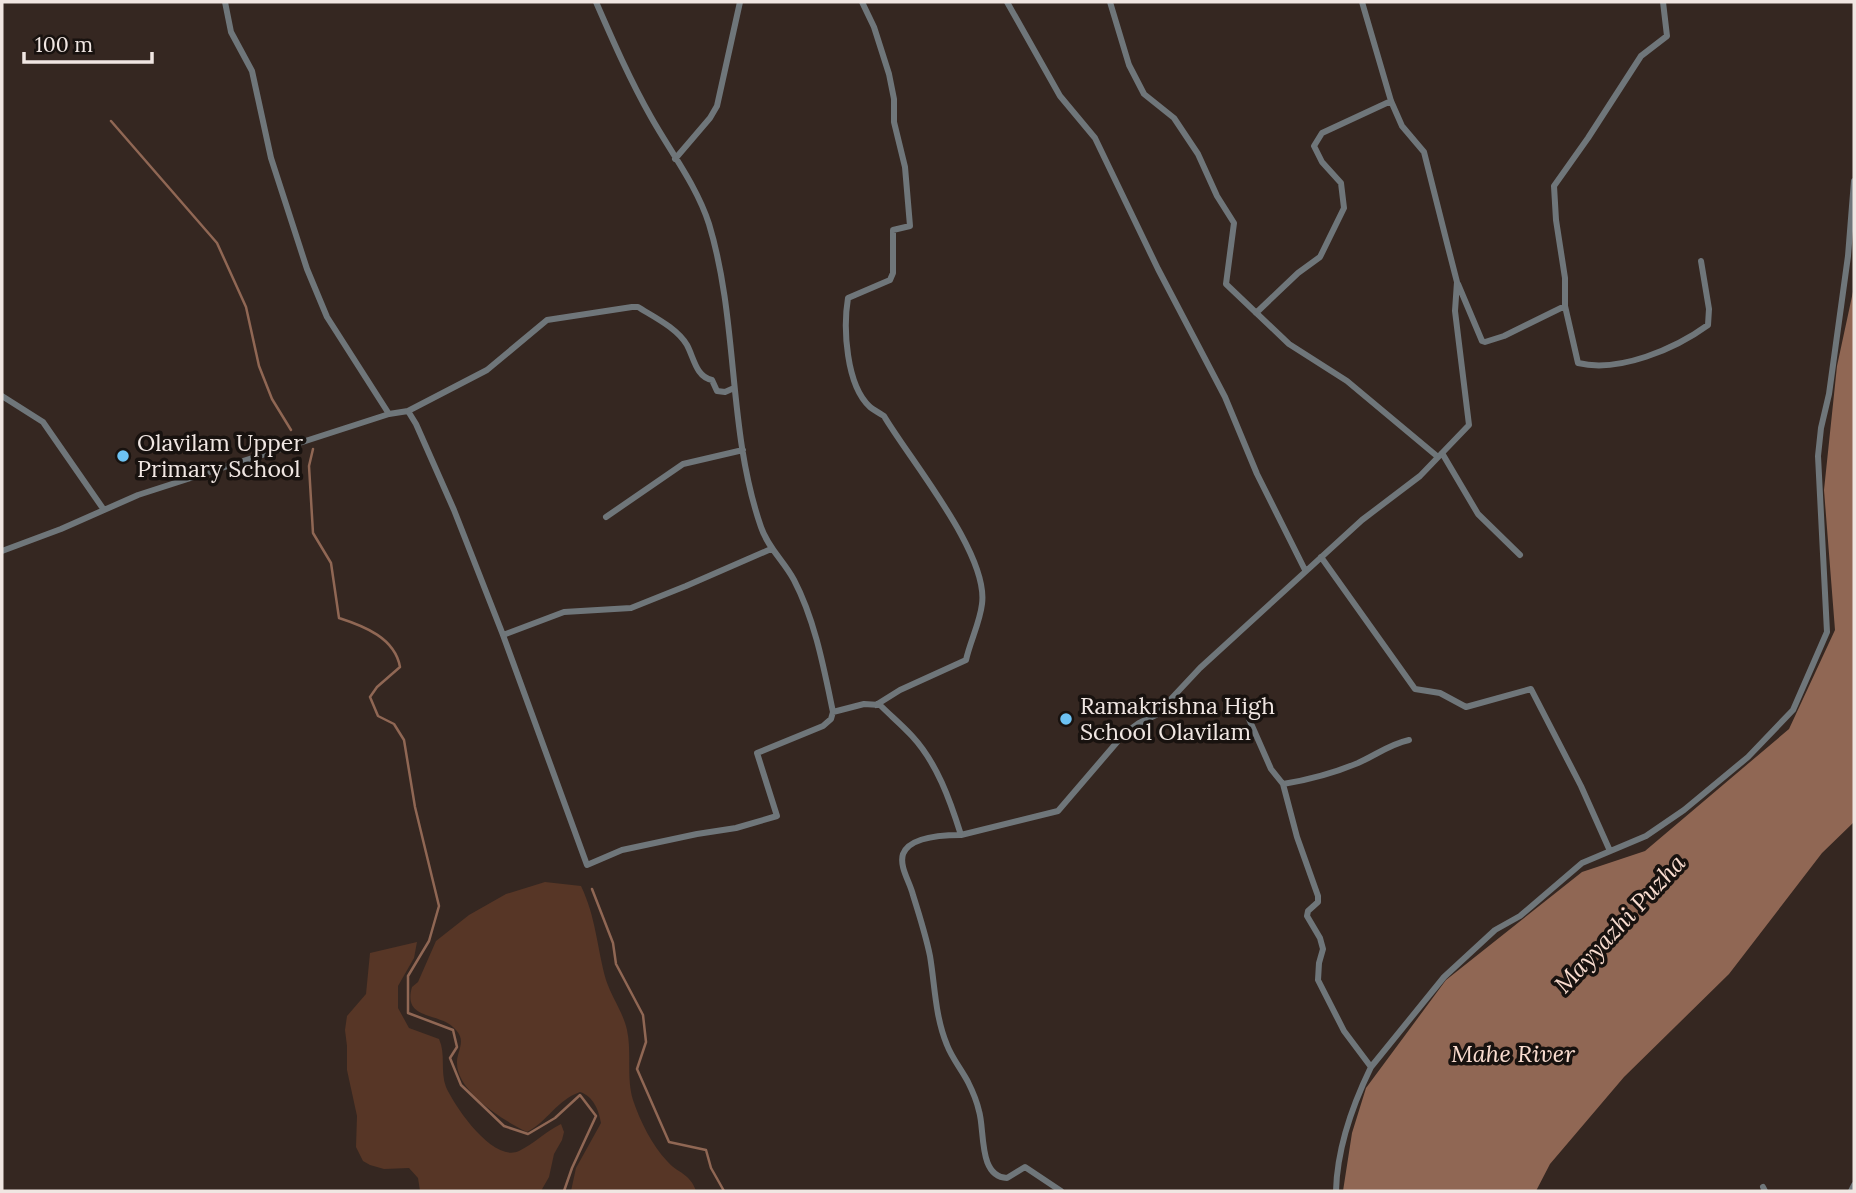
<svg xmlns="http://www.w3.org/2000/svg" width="1856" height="1193" viewBox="0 0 1856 1193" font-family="Lora,serif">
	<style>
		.green { fill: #573626 }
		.water { fill: #906754 }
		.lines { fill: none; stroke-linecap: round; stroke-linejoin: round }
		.stream { stroke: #906754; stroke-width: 2.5 }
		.street { stroke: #6f767a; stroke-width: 6 }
		.poi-dot { fill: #6dc2f3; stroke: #18120f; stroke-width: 2.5 }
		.labels { text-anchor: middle; stroke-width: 7; stroke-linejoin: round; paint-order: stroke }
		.poi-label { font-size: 23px; fill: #f0e6e2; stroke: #18120f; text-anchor: start }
		.water-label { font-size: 24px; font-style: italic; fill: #faddd0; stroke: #18120f }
	</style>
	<rect width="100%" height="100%" fill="#352721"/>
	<path class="green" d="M 545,882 L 581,886 C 596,917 597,948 606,980 C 612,998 623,1012 627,1030 C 632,1053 626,1077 633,1100 C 640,1121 652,1145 667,1161 C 677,1173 690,1173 696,1191 L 571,1191 L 576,1168 L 601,1123 C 599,1110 593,1096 580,1092 C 557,1100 547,1122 527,1132 C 504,1121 455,1091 457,1061 C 458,1049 466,1041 456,1030 C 441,1011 402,1022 412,987 L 418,982 L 436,941 L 469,915 L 506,894 Z
		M 417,942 L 414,958 L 398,986 L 398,1008 L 409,1028 L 439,1039 C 446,1054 440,1071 446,1087 C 455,1107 493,1163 519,1151 C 534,1144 546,1131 561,1124 L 564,1132 L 562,1140 L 554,1154 L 549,1177 L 541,1191 L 420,1191 L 418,1178 L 409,1168 L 384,1169 L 370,1165 L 363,1161 L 356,1147 L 357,1116 L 347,1070 L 347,1046 L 345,1030 L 347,1016 L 366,994 L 370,953 Z"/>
	<path class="water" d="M 1854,287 L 1854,822 L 1822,853 L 1729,974 L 1624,1077 L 1550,1164 L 1536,1191 L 1343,1191 L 1352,1133 L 1366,1088 L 1446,980 L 1582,872 L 1645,851 L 1789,729 L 1835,630 L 1824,490 L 1837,366 Z"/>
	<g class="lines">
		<path class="stream" d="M 111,121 L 217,243 L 246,307 L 259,366 L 272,399 L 291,430
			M 313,449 L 309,466 L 313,533 L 331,563 L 339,618 C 364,626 395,638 400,667 L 377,687 L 370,697 L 378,716 L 394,724 L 404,740 L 415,807 L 439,906 L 429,941 L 408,976 L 408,1013 L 453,1030 L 457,1047 L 450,1058 L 461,1085 L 504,1126 L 528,1134 L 555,1118 L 580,1095 L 596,1116 L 572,1168 L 564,1191
			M 592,889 L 613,943 L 616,964 L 643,1015 L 646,1042 L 637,1069 L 669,1142 L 706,1150 L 711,1168 L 724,1191"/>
		<path class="street" d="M 225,2 L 231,32 L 252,71 L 271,158 L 307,269 L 327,317 L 389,414 L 408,411 L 416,424 L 454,510 L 503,635
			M 596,2 C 613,41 630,80 651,117 C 670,151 697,186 709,224 C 739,323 727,429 761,527 C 768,548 784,561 794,580 C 815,620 824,669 833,712 L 864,704 L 880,705 C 891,716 902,725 912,736 C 937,763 950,800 961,835 C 945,835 910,836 903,854 C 899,867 910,882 913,895 C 919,914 926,936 930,956 C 935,986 935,1016 947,1045 C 952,1058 961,1069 968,1082 C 972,1090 977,1102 979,1111 C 985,1130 978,1177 1007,1178 L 1025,1167 L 1061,1191
			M 862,2 L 874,27 L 889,74 L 894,99 L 894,122 L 905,167 L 910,226 L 893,230 L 893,273 L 890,280 L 848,298 C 843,328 846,385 870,407 C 874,410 879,413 884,416 C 910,460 989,554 982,604 C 980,622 970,642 966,660 L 900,690 L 876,705
			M 1007,2 L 1060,96 L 1095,138 L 1158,269 L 1225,397 L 1257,474 L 1305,570
			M 1110,2 L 1129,65 L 1144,94 L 1174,118 L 1198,154 L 1217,196 L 1234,223 L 1226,284 L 1289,344 L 1347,381 L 1438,457
			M 675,159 L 710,118 L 717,106 L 740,2
			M 1458,284 L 1482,341 L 1485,342 L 1504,336 L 1565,306 L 1565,278 L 1556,220 L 1554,186 L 1588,138 L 1641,56 L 1667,36 L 1663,2
			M 1565,306 L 1578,363 C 1619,373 1675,349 1708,325 L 1709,309 L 1701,261
			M 1256,313 L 1298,273 L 1320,257 L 1344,208 L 1341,183 L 1322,162 L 1314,146 L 1322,133 L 1391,101
			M 2,396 L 43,422 L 104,510
			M 408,411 L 487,370 L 547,320 L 632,307 L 638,307 C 654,317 677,328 687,345 C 694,358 696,377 712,380 L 717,391 L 725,392 L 734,388
			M 1442,453 L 1478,514 L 1520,555
			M 606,517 L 683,464 L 743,450
			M 771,549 L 686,586 L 631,608 L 564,612 L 503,635 L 587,865 L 622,850 L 697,834 L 736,828 L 777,816 L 757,753 L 823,726 L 831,719 L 833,712
			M 2,551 L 61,529 L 138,495 L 389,414
			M 1321,557 L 1415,689 L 1440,693 L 1466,707 L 1531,689 L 1581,786 L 1610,851
			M 1249,719 L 1271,769 L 1283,784 L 1297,837 L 1318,896 L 1318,902 L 1308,911 L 1307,916 L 1320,938 L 1323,949 L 1319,963 L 1318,980 L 1344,1031 L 1371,1067
			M 1283,784 C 1308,780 1334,773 1358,763 C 1376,755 1390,744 1409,740
			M 961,835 L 1058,811 L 1124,734 L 1139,723 L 1156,715 L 1200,668 L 1362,520 L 1420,476 L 1469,425 L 1455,311 L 1457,282 L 1448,247 L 1424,152 L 1402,126 L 1391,101 L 1362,2
			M 1763,1187 L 1765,1191
			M 1336,1191 C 1337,1150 1353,1104 1371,1067 L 1444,977 L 1495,930 L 1520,916 L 1582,863 L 1646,836 L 1684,810 L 1748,757 L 1793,710 L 1827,632 L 1818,456 L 1821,428 L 1829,394 L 1848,256 L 1854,181
			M 1851,1191 L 1854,1185"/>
	</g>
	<g class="poi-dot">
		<circle cx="123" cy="456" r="7"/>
		<circle cx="1066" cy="719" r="7"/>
	</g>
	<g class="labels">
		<g class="poi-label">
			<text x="137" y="451">Olavilam Upper<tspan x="137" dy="26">Primary School</tspan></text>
			<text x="1080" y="714">Ramakrishna High<tspan x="1080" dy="26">School Olavilam</tspan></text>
		</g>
		<g class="water-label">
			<text transform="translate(1620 924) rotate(-47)" y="8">Mayyazhi Puzha</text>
			<text x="1513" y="1062">Mahe River</text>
		</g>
	</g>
	<rect width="1856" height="1193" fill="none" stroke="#f0e6e2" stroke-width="7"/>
	<path d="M24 52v10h128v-10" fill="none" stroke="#f0e6e2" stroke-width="3.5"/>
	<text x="35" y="52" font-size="21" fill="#f0e6e2" stroke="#18120f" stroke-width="5" paint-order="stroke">100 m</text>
</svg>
